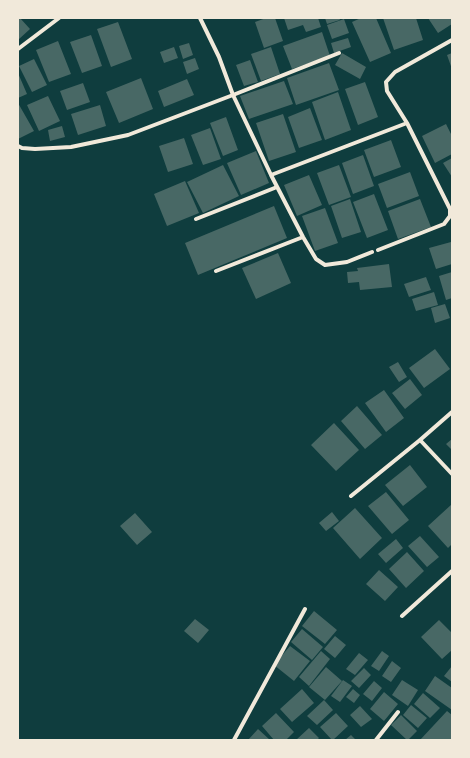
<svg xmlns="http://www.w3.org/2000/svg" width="470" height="758" viewBox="0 0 470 758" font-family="'Space Grotesk',sans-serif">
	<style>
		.building { fill: #486865 }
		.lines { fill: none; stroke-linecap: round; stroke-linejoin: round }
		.minor { stroke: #f1e9da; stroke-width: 4 }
	</style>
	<rect width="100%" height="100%" fill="#0f3d3e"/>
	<path class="building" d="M 18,18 L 20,18 L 30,29 L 18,40 Z
		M 266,18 L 275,18 L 283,41 L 264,48 L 255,22 Z
		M 284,18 L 318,18 L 321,27 L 306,32 L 303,25 L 288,30 Z
		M 325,18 L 339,18 L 340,20 L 327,24 Z
		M 361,18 L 376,18 L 391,53 L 370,62 L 352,22 Z
		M 383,18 L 416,18 L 423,40 L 394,50 Z
		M 428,18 L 452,18 L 452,24 L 438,33 Z
		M 344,19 L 349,33 L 332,39 L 327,25 Z
		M 118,22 L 132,59 L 111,67 L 97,29 Z
		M 322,32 L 330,56 L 292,69 L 283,46 Z
		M 91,35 L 102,66 L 82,73 L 70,42 Z
		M 348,38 L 351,47 L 334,53 L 331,43 Z
		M 58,41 L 71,74 L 49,82 L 36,50 Z
		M 189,43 L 193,55 L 183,59 L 179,46 Z
		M 174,47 L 178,58 L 164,63 L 160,52 Z
		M 271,47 L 280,74 L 261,81 L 251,54 Z
		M 342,53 L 366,67 L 360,79 L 335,65 Z
		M 452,53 L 452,69 L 447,55 Z
		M 195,58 L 199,69 L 187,74 L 183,62 Z
		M 34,59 L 47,85 L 32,92 L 19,66 Z
		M 250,60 L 258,82 L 244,86 L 236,65 Z
		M 329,63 L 339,90 L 296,105 L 287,78 Z
		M 18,73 L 27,94 L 18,98 Z
		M 141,78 L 153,109 L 119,123 L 106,92 Z
		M 187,79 L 194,95 L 164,107 L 158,91 Z
		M 284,81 L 293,104 L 249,119 L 240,96 Z
		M 365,82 L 378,117 L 358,125 L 345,89 Z
		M 83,83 L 90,102 L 67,110 L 60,91 Z
		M 338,92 L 351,130 L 325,140 L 312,102 Z
		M 48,96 L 60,121 L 39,131 L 27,105 Z
		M 18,103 L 34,131 L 18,139 Z
		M 100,105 L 106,126 L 78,135 L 71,114 Z
		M 310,108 L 322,140 L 299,148 L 288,117 Z
		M 283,114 L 296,152 L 269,161 L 256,123 Z
		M 226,117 L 238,150 L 223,156 L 210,123 Z
		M 446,124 L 452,136 L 452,154 L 435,163 L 422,136 Z
		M 62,126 L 65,137 L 50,141 L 48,130 Z
		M 210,128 L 221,159 L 203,165 L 191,135 Z
		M 184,138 L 193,164 L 168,172 L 159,146 Z
		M 391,140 L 401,167 L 374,177 L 364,150 Z
		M 256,151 L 269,183 L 241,195 L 227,163 Z
		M 363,155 L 374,186 L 353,194 L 342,163 Z
		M 452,158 L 452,177 L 443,163 Z
		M 223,165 L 239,196 L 203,213 L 187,182 Z
		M 339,165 L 351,197 L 329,205 L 317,173 Z
		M 410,172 L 419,196 L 387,208 L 378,184 Z
		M 309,175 L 322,205 L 297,216 L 284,185 Z
		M 185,181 L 199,213 L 167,226 L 154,194 Z
		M 374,194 L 388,230 L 367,238 L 353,202 Z
		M 350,199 L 361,232 L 342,238 L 331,206 Z
		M 420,199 L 431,227 L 398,239 L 388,211 Z
		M 274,206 L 287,238 L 198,275 L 185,243 Z
		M 325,208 L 338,243 L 315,251 L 302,216 Z
		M 451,242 L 452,264 L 436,269 L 429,248 Z
		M 278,253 L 291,283 L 256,299 L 242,268 Z
		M 389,264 L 392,287 L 360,290 L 359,282 L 348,283 L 347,272 L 358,271 L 357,268 Z
		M 452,272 L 452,298 L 446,300 L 439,276 Z
		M 426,277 L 431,290 L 409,297 L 404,284 Z
		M 434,292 L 438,305 L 416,311 L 412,299 Z
		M 445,304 L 450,318 L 435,323 L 431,308 Z
		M 435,349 L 450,369 L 424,388 L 409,368 Z
		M 398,362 L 407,377 L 399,382 L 389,367 Z
		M 410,379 L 422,395 L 405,409 L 392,393 Z
		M 384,390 L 404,418 L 386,432 L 365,403 Z
		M 357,406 L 382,435 L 365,449 L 341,421 Z
		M 334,423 L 359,450 L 336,471 L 311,445 Z
		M 452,439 L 452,450 L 446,444 Z
		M 410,465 L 427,487 L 403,506 L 385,485 Z
		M 386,492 L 409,520 L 392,534 L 368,506 Z
		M 452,504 L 452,544 L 448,548 L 428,526 Z
		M 355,508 L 382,538 L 360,559 L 333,528 Z
		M 332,512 L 339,521 L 326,531 L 319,523 Z
		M 135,513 L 152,532 L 137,545 L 120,526 Z
		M 420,536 L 439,557 L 427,567 L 408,546 Z
		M 396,539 L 403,548 L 386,563 L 378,554 Z
		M 407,552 L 424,571 L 406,588 L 389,569 Z
		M 379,570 L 398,587 L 385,601 L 366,584 Z
		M 314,611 L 337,630 L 325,644 L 302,626 Z
		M 195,619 L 209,630 L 198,643 L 184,631 Z
		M 439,620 L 452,633 L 452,650 L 442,659 L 421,637 Z
		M 302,629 L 323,647 L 312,660 L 291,642 Z
		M 335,636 L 346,645 L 335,658 L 324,649 Z
		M 290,646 L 310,661 L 294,681 L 274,665 Z
		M 321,651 L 330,659 L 309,686 L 299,677 Z
		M 382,651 L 389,656 L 379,671 L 371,666 Z
		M 359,653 L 368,660 L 355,675 L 346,669 Z
		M 392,661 L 401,668 L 391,682 L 382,676 Z
		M 452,666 L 452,682 L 444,676 Z
		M 326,667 L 342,681 L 325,700 L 309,687 Z
		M 364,668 L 371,675 L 359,688 L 351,681 Z
		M 435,676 L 452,688 L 452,710 L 425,691 Z
		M 343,680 L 352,686 L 340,702 L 331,696 Z
		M 402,680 L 418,690 L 408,706 L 392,695 Z
		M 374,681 L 382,688 L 372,701 L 363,694 Z
		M 302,689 L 314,703 L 292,722 L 280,709 Z
		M 353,689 L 360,695 L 354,703 L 346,697 Z
		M 384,692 L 398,704 L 384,721 L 370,709 Z
		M 423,693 L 440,708 L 430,718 L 414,704 Z
		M 324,700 L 333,710 L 317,725 L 307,716 Z
		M 411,705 L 427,718 L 418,728 L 403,715 Z
		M 360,706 L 372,719 L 361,727 L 350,715 Z
		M 447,711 L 452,715 L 452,738 L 451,740 L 420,740 Z
		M 276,713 L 294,732 L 286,740 L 274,740 L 262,726 Z
		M 336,713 L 348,726 L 333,740 L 332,740 L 320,727 Z
		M 401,715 L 417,731 L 408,740 L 407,740 L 391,725 Z
		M 309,728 L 319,738 L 317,740 L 296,740 Z
		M 258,729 L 270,740 L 248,740 Z
		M 351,735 L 356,740 L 345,740 Z"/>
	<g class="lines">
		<path class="minor" d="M 200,18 L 219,57 L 233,95 L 271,175 L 407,123 L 387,91 L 386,82 L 395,72 L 452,40
			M 18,49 L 59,18
			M 18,146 L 22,148 L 35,149 L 71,147 L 128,135 L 233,95 L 339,53
			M 271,175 L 303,237 L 316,259 L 325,265 L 347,262 L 372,252
			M 196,219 L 277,187
			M 378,250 L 444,224 L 450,216 L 450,209 L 407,123
			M 216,271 L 303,237
			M 420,440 L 452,474
			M 351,496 L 420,440 L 452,412
			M 402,616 L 452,571
			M 234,740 L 305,609
			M 376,740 L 398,712"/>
	</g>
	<rect width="470" height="758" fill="none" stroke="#f1e9da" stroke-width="38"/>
</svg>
